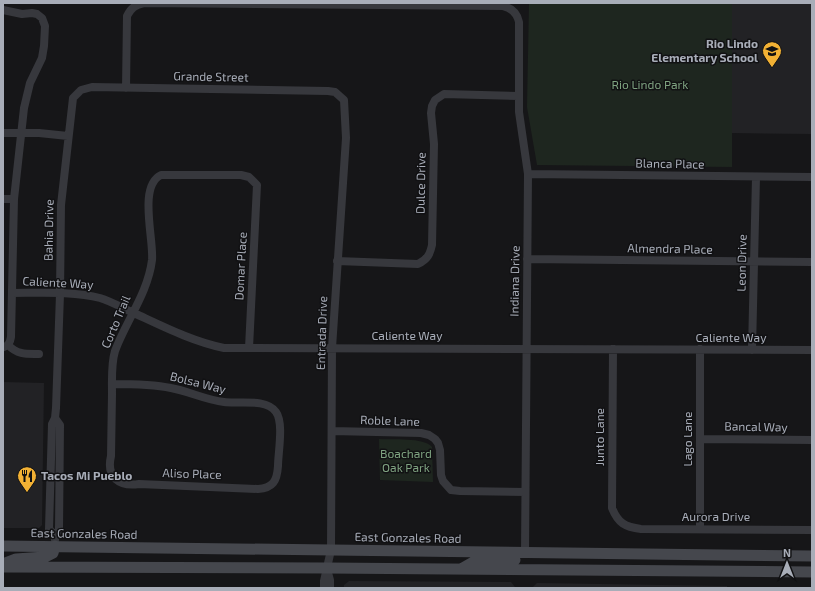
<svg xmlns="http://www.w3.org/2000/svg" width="815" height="591" viewBox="0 0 815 591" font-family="'Exo 2',sans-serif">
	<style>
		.built { fill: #222225 }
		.green { fill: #1e261f }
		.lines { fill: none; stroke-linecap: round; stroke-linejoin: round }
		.street { stroke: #37383d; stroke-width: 8 }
		.secondary { stroke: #45474d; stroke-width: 11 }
		.labels { text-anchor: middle; stroke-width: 3; stroke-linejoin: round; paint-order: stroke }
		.poi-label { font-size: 12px; font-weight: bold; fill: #a8adb8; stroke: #111113; text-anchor: end }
		.street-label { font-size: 12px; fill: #a8adb8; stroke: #111113 }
		.park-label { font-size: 12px; fill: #7fa381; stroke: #111113 }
	</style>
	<rect width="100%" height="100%" fill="#161618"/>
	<path class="built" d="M 732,3 L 812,3 L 812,134 L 732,133 Z
		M 3,382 L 44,383 L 42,525 L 39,528 L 3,528 Z
		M 349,581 L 511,582 L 515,587 L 533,587 L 537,583 L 727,586 L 727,588 L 344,588 L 344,585 Z"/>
	<path class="green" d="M 529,3 L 732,3 L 732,167 L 537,165 L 527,107 Z
		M 379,439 C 392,440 424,437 432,447 L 433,482 L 380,480 Z"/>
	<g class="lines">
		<path class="street" d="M 3,10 L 22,14 L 32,13 L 37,14 L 42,18 L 45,26 L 44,46 L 42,58 L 30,83 L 24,108 L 14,199 L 11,337 L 10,341 L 8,345
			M 126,88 L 127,16 C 131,8 135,5 144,3 L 503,6 C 512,8 517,13 519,22 L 519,112 L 528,174 L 525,553
			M 3,133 L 39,133 L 68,136
			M 528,174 L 812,177
			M 3,199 L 14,199
			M 527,259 L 812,262
			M 337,261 L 418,264 C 428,259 430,254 432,245 L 434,144 L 431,113 L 432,106 L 435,100 L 444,94 L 518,96
			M 12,293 C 39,293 75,291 100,298 C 113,302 124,309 136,314 C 164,327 194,342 224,348 L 812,350
			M 4,347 L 8,345 C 18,355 26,354 39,354
			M 613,349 L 612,508 C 618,523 625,527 641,529 L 812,530
			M 752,350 L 756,177
			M 112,384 C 132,384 152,384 171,388 C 188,391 206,400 224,402 C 239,404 266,398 276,412 C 284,423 278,453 278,466 C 277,481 273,488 258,489 L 139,484 C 119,487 106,477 111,456 L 112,394 C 112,380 111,364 115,351 C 126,321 148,293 152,260 C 154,239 138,186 161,175 L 241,175 L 249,177 L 257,185 L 249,348
			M 332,431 L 421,433 L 429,435 L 435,439 L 438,443 L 440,450 L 441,475 L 443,481 L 451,490 L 460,491 L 525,492
			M 700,439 L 812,440
			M 700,529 L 700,349
			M 55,535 L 49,529 L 52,424 L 55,418 L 56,408 L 60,294 L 61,205 L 73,98 L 81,90 L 92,87 L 328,91 L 335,92 L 344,100 L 346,138 L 332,348 L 331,550 L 324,581 L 324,588
			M 55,540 L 55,535 L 59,530 L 60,425 L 55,418
			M 327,569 L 330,580 L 330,588"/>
		<path class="secondary" d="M 3,546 L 812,556
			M 3,564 L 16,559 L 45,557 L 53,553 L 55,546
			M 3,567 L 327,568 L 812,572
			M 461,569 L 475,561 L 515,560"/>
	</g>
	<defs>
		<symbol id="school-pin" viewBox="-11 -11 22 30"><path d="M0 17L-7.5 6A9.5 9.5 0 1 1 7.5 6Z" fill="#f2b134" stroke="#111113"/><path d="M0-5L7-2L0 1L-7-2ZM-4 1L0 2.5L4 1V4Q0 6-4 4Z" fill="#111"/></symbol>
		<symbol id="restaurant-pin" viewBox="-11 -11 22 30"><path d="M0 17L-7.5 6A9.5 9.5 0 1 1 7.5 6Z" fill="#f2b134" stroke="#111113"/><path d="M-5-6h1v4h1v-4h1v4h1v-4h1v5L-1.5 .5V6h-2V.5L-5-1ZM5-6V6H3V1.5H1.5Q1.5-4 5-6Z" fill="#111"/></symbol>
	</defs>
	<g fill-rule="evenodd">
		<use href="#school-pin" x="761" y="40" width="22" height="30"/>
		<use href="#restaurant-pin" x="16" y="465" width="22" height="30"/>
	</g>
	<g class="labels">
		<g class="poi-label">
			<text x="758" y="48">Rio Lindo<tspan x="758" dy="14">Elementary School</tspan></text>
			<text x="41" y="480" text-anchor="start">Tacos Mi Pueblo</text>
		</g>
		<g class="street-label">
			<text transform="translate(211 77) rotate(1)" y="4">Grande Street</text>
			<text transform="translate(670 164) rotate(1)" y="4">Blanca Place</text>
			<text transform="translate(421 183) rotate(-89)" y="4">Dulce Drive</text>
			<text transform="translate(49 230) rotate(-89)" y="4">Bahia Drive</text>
			<text transform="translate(670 249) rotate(1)" y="4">Almendra Place</text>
			<text transform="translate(742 263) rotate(-89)" y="4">Leon Drive</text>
			<text transform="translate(241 266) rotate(-87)" y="4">Domar Place</text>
			<text transform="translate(515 281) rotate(-89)" y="4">Indiana Drive</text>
			<text transform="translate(58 283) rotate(3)" y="4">Caliente Way</text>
			<text transform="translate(116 322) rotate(-67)" y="4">Corto Trail</text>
			<text transform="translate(322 333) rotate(-88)" y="4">Entrada Drive</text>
			<text x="407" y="340">Caliente Way</text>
			<text x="731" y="342">Caliente Way</text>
			<text transform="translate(198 383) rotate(14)" y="4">Bolsa Way</text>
			<text transform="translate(390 421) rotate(2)" y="4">Roble Lane</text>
			<text transform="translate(756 427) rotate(1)" y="4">Bancal Way</text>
			<text transform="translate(600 437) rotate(-90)" y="4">Junto Lane</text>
			<text transform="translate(688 439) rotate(-90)" y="4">Lago Lane</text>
			<text transform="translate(192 474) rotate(2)" y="4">Aliso Place</text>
			<text x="716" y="521">Aurora Drive</text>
			<text transform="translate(84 534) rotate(1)" y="4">East Gonzales Road</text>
			<text transform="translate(408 538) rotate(1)" y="4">East Gonzales Road</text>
		</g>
		<g class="park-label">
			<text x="650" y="89">Rio Lindo Park</text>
			<text x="406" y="458">Boachard<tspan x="406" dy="14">Oak Park</tspan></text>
		</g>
	</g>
	<rect width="815" height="591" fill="none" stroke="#a8adb8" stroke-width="8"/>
	<g transform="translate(787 563)" stroke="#111113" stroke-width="3" paint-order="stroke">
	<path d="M0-3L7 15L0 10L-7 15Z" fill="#a8adb8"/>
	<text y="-6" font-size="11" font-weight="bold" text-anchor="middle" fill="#a8adb8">N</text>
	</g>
</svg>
